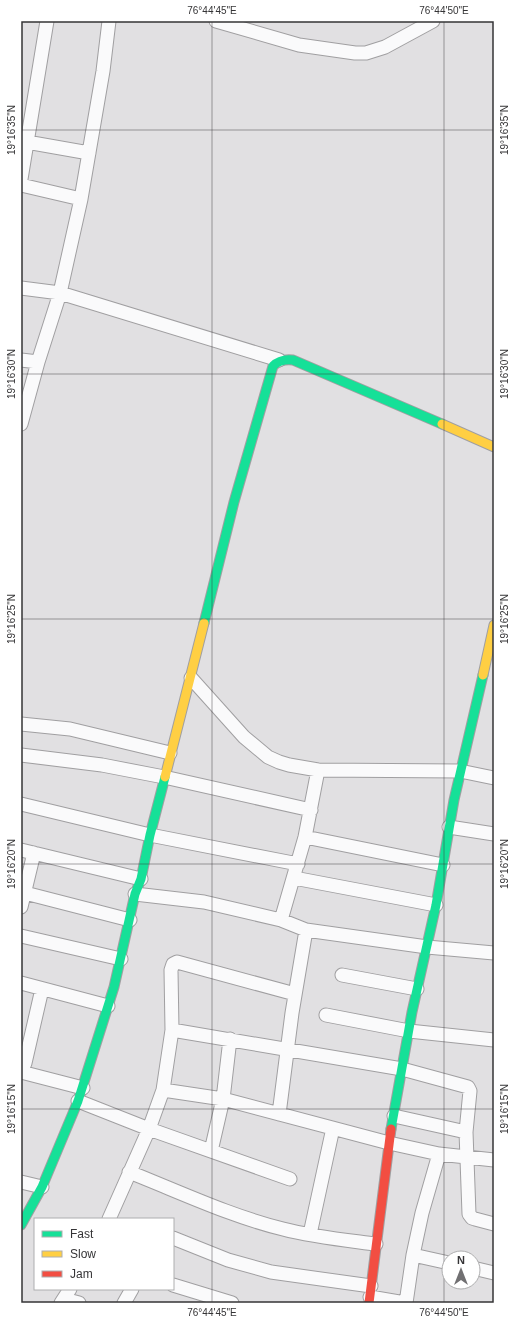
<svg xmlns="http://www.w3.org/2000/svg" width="515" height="1324" viewBox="0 0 515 1324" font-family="Helvetica,sans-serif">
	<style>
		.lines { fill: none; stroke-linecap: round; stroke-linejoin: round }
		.street-casing { stroke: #a09fa1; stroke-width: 15 }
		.fast-casing { stroke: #a09fa1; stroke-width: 11 }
		.slow-casing { stroke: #a09fa1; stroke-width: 11 }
		.jam-casing { stroke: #a09fa1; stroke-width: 11 }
		.street { stroke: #fafafb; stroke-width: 13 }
		.fast { stroke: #16e098; stroke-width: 9 }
		.slow { stroke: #ffcf43; stroke-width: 9 }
		.jam { stroke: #f24e42; stroke-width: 9 }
		.ticks { fill: none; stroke: #353436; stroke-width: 1; stroke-opacity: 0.45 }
		.neatline { fill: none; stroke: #353436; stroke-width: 1.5 }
		.ticks-label { font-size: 10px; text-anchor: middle; fill: #353436 }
	</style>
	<rect width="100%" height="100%" fill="#e1e0e2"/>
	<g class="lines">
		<defs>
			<path id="street" d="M 216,21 L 299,45 L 355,53 L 366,53 L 385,47 L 433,21
				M 21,141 L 89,153
				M 21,179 L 47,21
				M 21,185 L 81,199
				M 21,288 L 60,293 L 279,360
				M 21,360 L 38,362
				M 21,424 L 38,362 L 60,293 L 81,199 L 103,71 L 109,21
				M 191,678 L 244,737 L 268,757 L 279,762 L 289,765 L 318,770 L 460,771 L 494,778
				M 21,724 L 70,729 L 170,753
				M 21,755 L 102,765 L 164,777 L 311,810
				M 21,804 L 150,835 L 298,864
				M 449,827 L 494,834
				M 305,837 L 443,865
				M 21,850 L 141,879
				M 294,878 L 436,905
				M 21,892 L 130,920
				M 135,894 L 204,902 L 281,920 L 306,930 L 427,947 L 494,953
				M 21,907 L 34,853
				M 281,920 L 305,837 L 318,770
				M 21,936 L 121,959
				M 342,975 L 417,989
				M 21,983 L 108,1006
				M 326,1015 L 409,1031 L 494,1040
				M 172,1030 L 402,1069 L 468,1087 L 470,1091 L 466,1132 L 469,1214 L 472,1218 L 475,1219 L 494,1224
				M 21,1072 L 25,1063 L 42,989
				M 21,1072 L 83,1088
				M 163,1090 L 223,1099 L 389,1143 L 439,1154 L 494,1160
				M 78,1101 L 149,1129 L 290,1179
				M 279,1114 L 292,1013 L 306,930
				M 394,1116 L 466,1132
				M 211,1151 L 223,1099 L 230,1039
				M 129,1172 C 180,1192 230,1216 283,1229 C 313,1237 345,1240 376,1244
				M 21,1182 L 42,1187
				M 109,1219 L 149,1129 L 163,1090 L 172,1030 L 171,970 L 173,964 L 177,962 L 295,994
				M 310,1234 L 333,1128
				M 173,1238 L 228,1260 L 271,1272 L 371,1286
				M 413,1255 L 449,1263
				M 473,1268 L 494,1273
				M 173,1285 L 232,1303
				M 370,1297 L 405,1303
				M 64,1299 L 79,1303
				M 61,1303 L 70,1289
				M 124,1303 L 132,1289
				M 406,1303 L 413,1255 L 422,1213 L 439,1154"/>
			<path id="fast" d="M 204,623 L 234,502 L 273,366 C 279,360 285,359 293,360 L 442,424
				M 391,1129 L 412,1012 L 436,905 L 454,800 L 483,675
				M 21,1225 L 42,1187 L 78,1101 L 114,987 L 135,894 L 141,879 L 150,835 L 165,777"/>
			<path id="slow" d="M 442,424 L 494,447
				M 483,675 L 494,625
				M 165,777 L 204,623"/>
			<path id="jam" d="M 369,1303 L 391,1129"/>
		</defs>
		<use href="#street" class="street-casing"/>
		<use href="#fast" class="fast-casing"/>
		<use href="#slow" class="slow-casing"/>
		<use href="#jam" class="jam-casing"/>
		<use href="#street" class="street"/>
		<use href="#fast" class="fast"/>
		<use href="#slow" class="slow"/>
		<use href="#jam" class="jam"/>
	</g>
	<path class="ticks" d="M 212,21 L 212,1303M 444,21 L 444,1303M 21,130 L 494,130M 21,374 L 494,374M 21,619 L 494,619M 21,864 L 494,864M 21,1109 L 494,1109"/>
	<rect width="515" height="1324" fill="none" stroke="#ffffff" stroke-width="44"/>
	<rect x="34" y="1218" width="140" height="72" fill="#ffffff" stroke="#aeaeaf"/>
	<rect x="42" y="1231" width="20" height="6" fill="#16e098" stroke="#aeaeaf"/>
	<text x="70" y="1238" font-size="12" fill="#353436">Fast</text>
	<rect x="42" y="1251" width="20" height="6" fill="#ffcf43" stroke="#aeaeaf"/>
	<text x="70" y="1258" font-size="12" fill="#353436">Slow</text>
	<rect x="42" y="1271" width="20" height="6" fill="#f24e42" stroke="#aeaeaf"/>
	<text x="70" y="1278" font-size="12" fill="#353436">Jam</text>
	<g transform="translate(461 1270)"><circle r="19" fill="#ffffff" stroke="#aeaeaf"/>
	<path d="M0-3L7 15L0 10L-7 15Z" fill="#717072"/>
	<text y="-6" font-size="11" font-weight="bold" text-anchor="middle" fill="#353436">N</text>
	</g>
	<rect x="22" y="22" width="471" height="1280" class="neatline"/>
	<g class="ticks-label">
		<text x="212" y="14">76°44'45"E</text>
		<text x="444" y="14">76°44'50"E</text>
		<text transform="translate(11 130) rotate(-90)" y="4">19°16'35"N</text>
		<text transform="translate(504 130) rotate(-90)" y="4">19°16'35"N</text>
		<text transform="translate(11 374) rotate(-90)" y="4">19°16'30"N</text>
		<text transform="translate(504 374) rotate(-90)" y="4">19°16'30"N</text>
		<text transform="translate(11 619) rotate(-90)" y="4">19°16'25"N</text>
		<text transform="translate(504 619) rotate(-90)" y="4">19°16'25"N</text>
		<text transform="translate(11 864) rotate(-90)" y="4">19°16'20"N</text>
		<text transform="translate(504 864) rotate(-90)" y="4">19°16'20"N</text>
		<text transform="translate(11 1109) rotate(-90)" y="4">19°16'15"N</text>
		<text transform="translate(504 1109) rotate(-90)" y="4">19°16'15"N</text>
		<text x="212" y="1316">76°44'45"E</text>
		<text x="444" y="1316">76°44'50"E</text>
	</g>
</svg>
